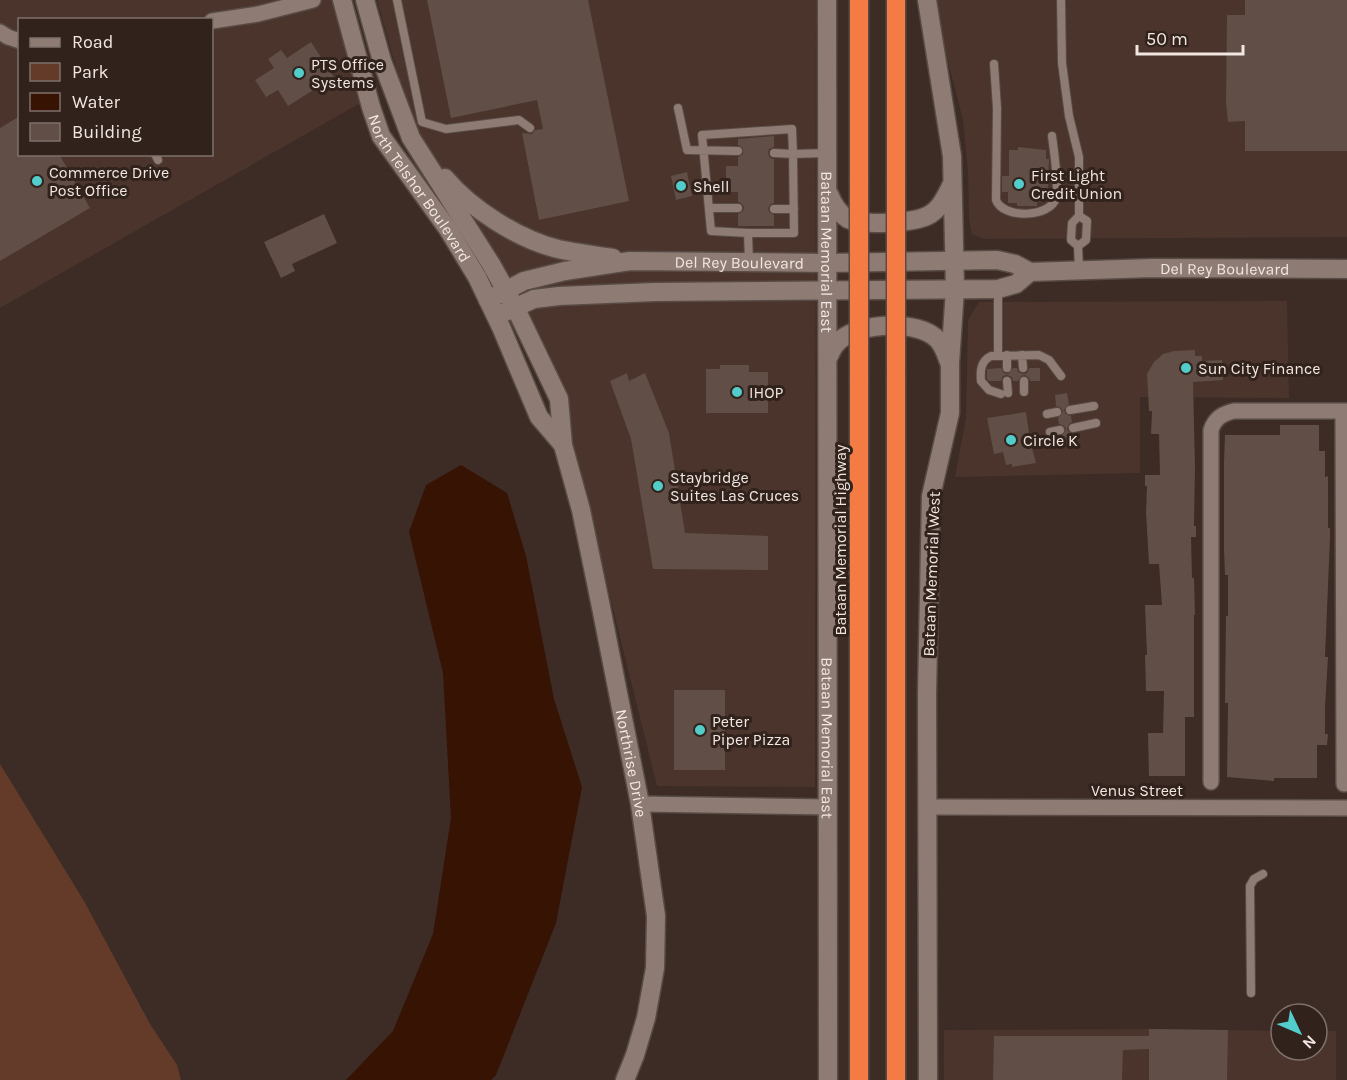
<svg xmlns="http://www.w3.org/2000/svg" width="1347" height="1080" viewBox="0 0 1347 1080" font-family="Karla,sans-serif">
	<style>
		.built { fill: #4a342b; fill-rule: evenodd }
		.green { fill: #643b29 }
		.water { fill: #371303 }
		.building { fill: #604e47 }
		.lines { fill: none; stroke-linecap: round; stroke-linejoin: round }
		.lane-casing { stroke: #584b45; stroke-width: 10 }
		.street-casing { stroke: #584b45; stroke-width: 18 }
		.secondary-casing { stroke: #584b45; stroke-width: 21 }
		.highway-casing { stroke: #584b45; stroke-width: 21 }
		.lane { stroke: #8e7b73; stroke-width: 8 }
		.street { stroke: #8e7b73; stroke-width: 15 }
		.secondary { stroke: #8e7b73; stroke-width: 18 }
		.highway { stroke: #f47c44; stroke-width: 18 }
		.highway-bridge-casing { stroke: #584b45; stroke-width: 21; stroke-linecap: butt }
		.highway-bridge { stroke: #f47c44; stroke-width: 18 }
		.poi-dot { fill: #53cdcb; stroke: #31221c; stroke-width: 2 }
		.labels { text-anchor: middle; stroke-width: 6; stroke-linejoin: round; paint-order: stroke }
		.poi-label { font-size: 16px; fill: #f1e6e2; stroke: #31221c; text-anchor: start }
		.street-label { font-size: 16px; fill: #f1e6e2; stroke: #31221c }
	</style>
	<rect width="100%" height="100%" fill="#3c2c25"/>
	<path class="built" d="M 0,0 L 335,0 L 364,101 L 0,308 ZM 20,20 L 212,20 L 212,154 L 20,154 Z
		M 377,0 L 816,0 L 815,787 L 657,786 L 550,355 L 415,134 Z
		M 936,0 L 1347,0 L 1347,237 L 984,239 L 972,234 L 969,219 L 968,172 L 963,120 L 936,15 Z
		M 1287,301 L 1289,398 L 1140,397 L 1140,473 L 955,477 L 966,418 L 968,320 L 979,302 Z
		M 1149,1029 L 1281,1031 L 1281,1050 L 1317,1050 L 1317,1031 L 1336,1031 L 1336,1080 L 944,1080 L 944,1030 Z"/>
	<path class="green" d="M 0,764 L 84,901 L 150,1024 L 177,1065 L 181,1080 L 0,1080 Z"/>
	<path class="water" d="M 461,465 L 507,493 L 526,556 L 554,699 L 582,787 L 556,923 L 496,1075 L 491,1080 L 346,1080 L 393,1031 L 433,934 L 451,818 L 443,673 L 409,532 L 426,485 Z"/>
	<path class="building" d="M 427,0 L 588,0 L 629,201 L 539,220 L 522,133 L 532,134 L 535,130 L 543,129 L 537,100 L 451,118 Z
		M 1245,0 L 1347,0 L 1347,151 L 1245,151 L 1245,121 L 1228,122 L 1226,102 L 1227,15 L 1245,15 Z
		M 311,42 L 334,77 L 288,106 L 278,90 L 266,97 L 255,80 L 274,68 L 268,59 L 281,50 L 287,58 Z
		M 20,116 L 20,154 L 59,154 L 90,208 L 0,261 L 0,128 Z
		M 774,136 L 774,147 L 769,149 L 768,153 L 770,158 L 774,159 L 774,203 L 771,204 L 768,208 L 769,212 L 774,215 L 774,226 L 738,226 L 738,214 L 743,211 L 744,207 L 741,203 L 738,202 L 738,192 L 726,192 L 726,166 L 738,166 L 738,157 L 743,154 L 743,148 L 738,145 L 738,139 Z
		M 1018,147 L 1046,150 L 1046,159 L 1049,159 L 1048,193 L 1046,193 L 1045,202 L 1037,202 L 1037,206 L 1017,206 L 1017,203 L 1008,203 L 1008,192 L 1002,192 L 1002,176 L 1009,176 L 1009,150 L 1018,150 Z
		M 687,172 L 692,196 L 676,200 L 671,176 Z
		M 324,214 L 337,243 L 292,264 L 295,271 L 281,278 L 264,242 Z
		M 1195,350 L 1195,356 L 1202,356 L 1202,361 L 1222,360 L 1223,380 L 1193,382 L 1195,467 L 1194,526 L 1196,526 L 1196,537 L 1191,537 L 1192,578 L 1194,578 L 1195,615 L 1194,615 L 1194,717 L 1185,717 L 1185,776 L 1149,776 L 1148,733 L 1163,733 L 1164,691 L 1146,691 L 1145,655 L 1147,655 L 1145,605 L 1162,605 L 1159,564 L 1149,564 L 1146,512 L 1147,486 L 1145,486 L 1145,475 L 1160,475 L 1159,434 L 1151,434 L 1152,411 L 1149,411 L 1147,374 L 1154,362 L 1163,354 L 1174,351 Z
		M 720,365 L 749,365 L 749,372 L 768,372 L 768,413 L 706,413 L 706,369 L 720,369 Z
		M 1001,368 L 1004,373 L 1008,374 L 1013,368 L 1017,368 L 1018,372 L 1023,374 L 1027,373 L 1029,368 L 1040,368 L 1040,381 L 1030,381 L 1029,378 L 1025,375 L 1021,376 L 1018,381 L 1013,381 L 1012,377 L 1007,375 L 1003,376 L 1001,381 L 989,381 L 987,379 L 987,369 Z
		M 627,373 L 629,381 L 645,373 L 669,433 L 685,533 L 768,536 L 768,570 L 653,569 L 631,439 L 610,381 Z
		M 1067,393 L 1069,404 L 1064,410 L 1066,414 L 1071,416 L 1072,422 L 1069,424 L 1067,429 L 1069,432 L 1074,434 L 1075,443 L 1063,445 L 1061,436 L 1066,429 L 1064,426 L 1059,424 L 1058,418 L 1063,411 L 1061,408 L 1056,406 L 1055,395 Z
		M 1026,412 L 1030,440 L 1036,463 L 1012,467 L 1012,464 L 1006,465 L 1003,452 L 994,454 L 987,418 Z
		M 1280,425 L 1319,425 L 1319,451 L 1325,451 L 1325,477 L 1328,476 L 1328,528 L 1330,528 L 1330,538 L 1325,657 L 1328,657 L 1325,707 L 1325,734 L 1328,734 L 1327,745 L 1317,745 L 1317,778 L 1274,778 L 1274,781 L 1227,777 L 1228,703 L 1225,703 L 1226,616 L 1228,616 L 1228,575 L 1225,575 L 1224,550 L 1224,462 L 1225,435 L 1280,435 Z
		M 674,690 L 725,690 L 725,770 L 674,770 Z
		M 1149,1029 L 1228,1030 L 1227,1080 L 1149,1080 L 1149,1049 L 1123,1050 L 1122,1080 L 993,1080 L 994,1036 L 1149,1036 Z"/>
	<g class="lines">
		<defs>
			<path id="lane" d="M 397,0 L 422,122 L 446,129 L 519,120 L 530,128
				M 1061,0 L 1062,63 L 1069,116 L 1079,157 L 1079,216 L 1072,223 L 1071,240 L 1078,246 L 1086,240 L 1087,221 L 1079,216
				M 994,64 L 997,108 L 996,200 C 1003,219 1050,218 1056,198 C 1059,185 1054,151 1052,136
				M 678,108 L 687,150 L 738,151
				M 774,153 L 793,154 L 792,129 L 702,135 L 711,231 L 748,233 L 794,233 L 793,154 L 827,153
				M 155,154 L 158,160
				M 709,208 L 738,208
				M 774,209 L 794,209
				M 748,233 L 749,262
				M 1078,246 L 1079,269
				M 998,289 L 998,355
				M 1007,355 L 1007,368
				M 1022,355 L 1023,368
				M 1007,381 L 1008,393
				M 1024,381 L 1024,392
				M 1001,394 L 989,390 L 981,381 C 980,370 981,361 991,356 L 1039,355 L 1049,360 L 1061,376
				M 1070,410 L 1094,406
				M 1047,414 L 1057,412
				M 1073,428 L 1096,423
				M 1050,432 L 1060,430
				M 1251,993 L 1250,886 L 1254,879 L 1263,874"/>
			<path id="street" d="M 212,21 L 258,14 L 313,0
				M 0,32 L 8,37 L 20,41
				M 1343,411 L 1344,784
				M 1211,782 L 1211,430 C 1215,418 1222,414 1234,411 L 1347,411
				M 640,804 L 828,807
				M 928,807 L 1347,808"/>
			<g id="secondary">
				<path id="s1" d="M 342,0 L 371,107 L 381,136 L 448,229 L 477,277 L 501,327 L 539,417 L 563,445"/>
				<path id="s2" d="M 365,0 L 382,61 L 411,138 L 491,264 L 515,307 L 559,399 L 563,445 L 581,510 L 600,602 L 640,804 L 656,916 L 655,968 L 646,1018 L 635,1055 L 625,1080"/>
				<path id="s3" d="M 827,0 L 828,1080"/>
				<path d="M 927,0 L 952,156 L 955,289 L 950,363 L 950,413 L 931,496 L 927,694 L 928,1080"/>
				<path d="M 445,178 C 471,209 518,239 558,249 C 576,253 595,255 613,258"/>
				<path d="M 829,194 C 833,204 838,213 848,219 C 863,226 912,223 927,216 C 940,210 946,196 952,184"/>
				<path id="s4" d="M 488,300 L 524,281 L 565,271 L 630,261 L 828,263 L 997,260 L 1015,264 L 1030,272 L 1153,268 L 1347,269"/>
				<path d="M 496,316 L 534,299 L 559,296 L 655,292 L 998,289 L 1016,284 L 1030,272"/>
				<path d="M 829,356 C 831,352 833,347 836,344 C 853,323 910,320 932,335 C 942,341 945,352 949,362"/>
			</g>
			<path id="highway" d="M 896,176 L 896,0
				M 859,177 L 859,0
				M 859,1080 L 859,378
				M 896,1080 L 896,377"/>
		</defs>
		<use href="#lane" class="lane-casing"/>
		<use href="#street" class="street-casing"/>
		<use href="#secondary" class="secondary-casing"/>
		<use href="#highway" class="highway-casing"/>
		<use href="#lane" class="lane"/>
		<use href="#street" class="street"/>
		<use href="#secondary" class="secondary"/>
		<use href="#highway" class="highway"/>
		<defs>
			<path id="highway-bridge" d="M 896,176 L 896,377
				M 859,177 L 859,378"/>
		</defs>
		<use href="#highway-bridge" class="highway-bridge-casing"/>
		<use href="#highway-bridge" class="highway-bridge"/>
	</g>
	<g class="poi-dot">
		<circle cx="299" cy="73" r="6"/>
		<circle cx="37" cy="181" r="6"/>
		<circle cx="1019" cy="184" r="6"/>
		<circle cx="681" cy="186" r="6"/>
		<circle cx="1186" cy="368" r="6"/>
		<circle cx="737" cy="392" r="6"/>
		<circle cx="1011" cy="440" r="6"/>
		<circle cx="658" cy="486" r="6"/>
		<circle cx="700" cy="730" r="6"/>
	</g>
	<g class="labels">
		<g class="poi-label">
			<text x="311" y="70">PTS Office<tspan x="311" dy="18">Systems</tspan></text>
			<text x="49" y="178">Commerce Drive<tspan x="49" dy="18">Post Office</tspan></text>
			<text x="1031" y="181">First Light<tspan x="1031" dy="18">Credit Union</tspan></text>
			<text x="693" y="192">Shell</text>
			<text x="1198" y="374">Sun City Finance</text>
			<text x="749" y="398">IHOP</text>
			<text x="1023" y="446">Circle K</text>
			<text x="670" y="483">Staybridge<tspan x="670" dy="18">Suites Las Cruces</tspan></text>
			<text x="712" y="727">Peter<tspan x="712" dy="18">Piper Pizza</tspan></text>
		</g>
		<g class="street-label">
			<text dy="6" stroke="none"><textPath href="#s1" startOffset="206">North Telshor Boulevard</textPath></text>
			<text dy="6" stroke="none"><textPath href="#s3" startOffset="252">Bataan Memorial East</textPath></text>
			<text dy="6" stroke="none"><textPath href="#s4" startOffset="258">Del Rey Boulevard</textPath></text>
			<text dy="6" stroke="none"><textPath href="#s4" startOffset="746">Del Rey Boulevard</textPath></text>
			<text transform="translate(840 540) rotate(-90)" y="6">Bataan Memorial Highway</text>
			<text transform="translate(931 574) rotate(-88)" y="6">Bataan Memorial West</text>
			<text dy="6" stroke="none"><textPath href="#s3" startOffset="738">Bataan Memorial East</textPath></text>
			<text dy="6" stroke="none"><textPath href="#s2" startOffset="818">Northrise Drive</textPath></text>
			<text x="1137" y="796">Venus Street</text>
		</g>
	</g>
	<rect x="18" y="18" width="195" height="138" fill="#31221c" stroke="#7e706b" stroke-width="1.5"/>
	<rect x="30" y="38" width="30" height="9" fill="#8e7b73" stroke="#7e706b" stroke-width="1.5"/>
	<text x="72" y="48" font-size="18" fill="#f1e6e2">Road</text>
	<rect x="30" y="63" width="30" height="18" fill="#643b29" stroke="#7e706b" stroke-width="1.5"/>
	<text x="72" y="78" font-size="18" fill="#f1e6e2">Park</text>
	<rect x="30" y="93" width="30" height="18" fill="#371303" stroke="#7e706b" stroke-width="1.5"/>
	<text x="72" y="108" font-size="18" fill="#f1e6e2">Water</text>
	<rect x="30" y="123" width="30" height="18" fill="#604e47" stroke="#7e706b" stroke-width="1.5"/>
	<text x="72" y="138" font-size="18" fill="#f1e6e2">Building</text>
	<g transform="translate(1299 1032) rotate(134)"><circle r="28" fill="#31221c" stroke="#7e706b" stroke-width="1.5"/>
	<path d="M0-4.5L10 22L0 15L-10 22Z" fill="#53cdcb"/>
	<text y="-9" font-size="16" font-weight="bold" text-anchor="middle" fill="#f1e6e2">N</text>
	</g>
	<path d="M1137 45v9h106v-9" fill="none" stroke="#f1e6e2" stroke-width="3"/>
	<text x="1146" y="45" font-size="18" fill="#f1e6e2" stroke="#31221c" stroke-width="4.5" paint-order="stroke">50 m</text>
</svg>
